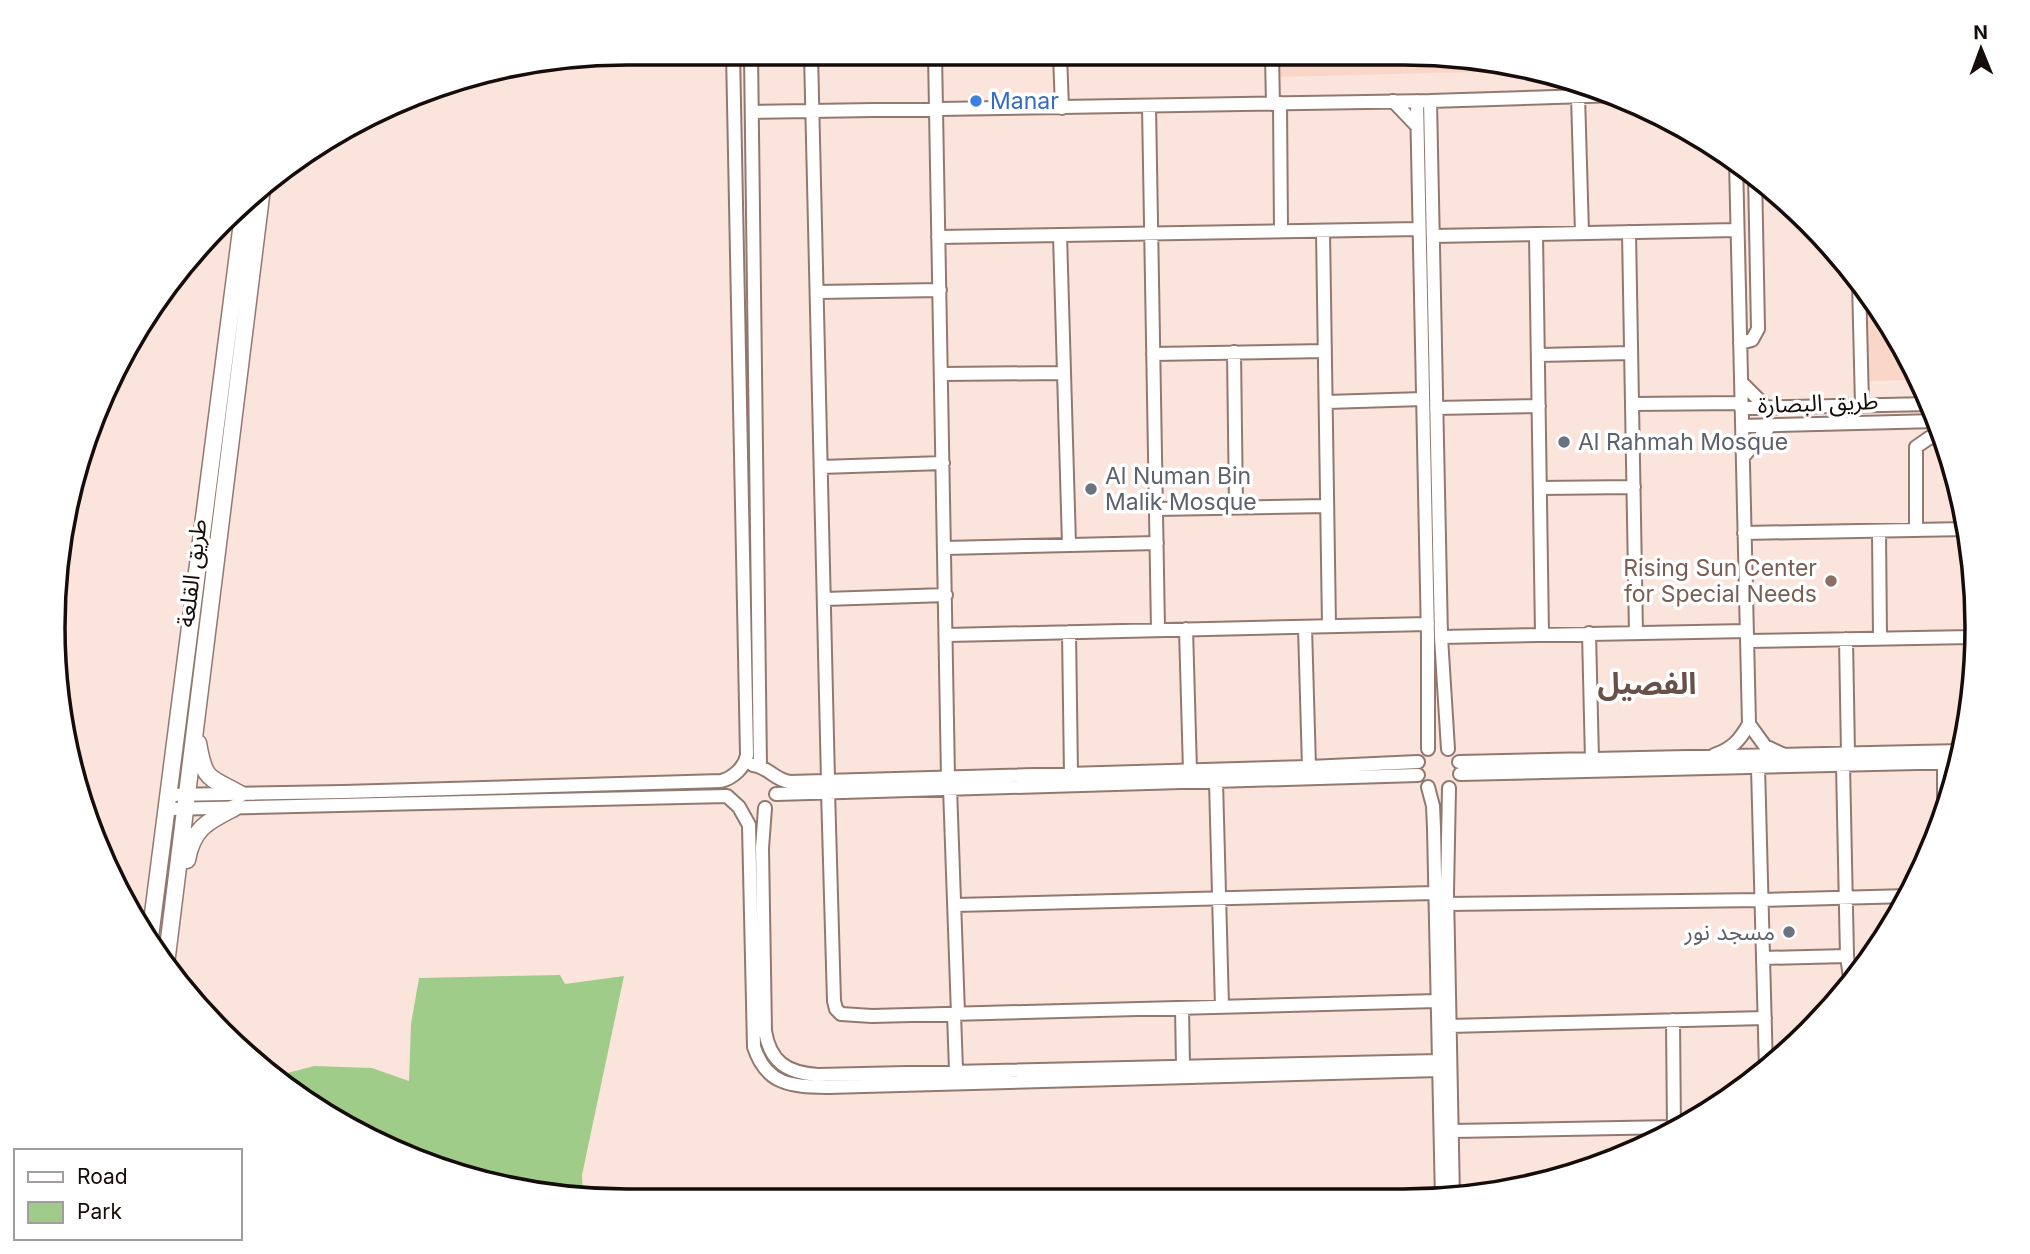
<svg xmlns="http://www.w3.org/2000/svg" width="2030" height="1254" viewBox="0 0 2030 1254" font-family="Inter,'Noto Sans Arabic',sans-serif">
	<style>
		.built { fill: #fad6c9 }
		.green { fill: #a0cc8a }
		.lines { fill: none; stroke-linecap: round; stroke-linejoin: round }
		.minor-casing { stroke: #927970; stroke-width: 16 }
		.major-casing { stroke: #927970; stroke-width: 19 }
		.minor { stroke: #fff; stroke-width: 12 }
		.major { stroke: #fff; stroke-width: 16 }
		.shop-dot { fill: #3f7fe0; stroke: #fff; stroke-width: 2.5 }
		.worship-dot { fill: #6b7280; stroke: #fff; stroke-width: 2.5 }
		.education-dot { fill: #8d6e63; stroke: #fff; stroke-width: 2.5 }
		.labels { text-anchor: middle; stroke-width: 7; stroke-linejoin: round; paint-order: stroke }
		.shop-label { font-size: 23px; fill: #366cbe; stroke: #fff; text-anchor: start }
		.street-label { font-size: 23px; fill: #160c09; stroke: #fff }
		.worship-label { font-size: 23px; fill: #5b616d; stroke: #fff; text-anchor: start }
		.education-label { font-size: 23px; fill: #785e54; stroke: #fff; text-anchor: end }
		.district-label { font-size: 30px; font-weight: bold; fill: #685148; stroke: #fff }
		.rim { fill: none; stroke: #160c09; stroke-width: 3.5 }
	</style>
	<rect width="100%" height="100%" fill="#fbe4dc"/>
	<path class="built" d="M 1279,56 L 1478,57 L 1514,67 L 1514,71 L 1279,77 Z
		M 1862,287 L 1900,339 L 1919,380 L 1865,381 Z"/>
	<path class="green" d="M 560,975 L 565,984 L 624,976 L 582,1175 L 583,1197 L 552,1197 L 408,1158 L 278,1083 L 272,1077 L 314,1066 L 372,1068 L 409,1081 L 411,1024 L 419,978 Z"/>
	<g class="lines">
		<defs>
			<path id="minor" d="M 751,53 L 760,766
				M 811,54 L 828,780
				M 935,54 L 948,777
				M 1060,55 L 1062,108
				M 1272,56 L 1273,104
				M 1578,96 L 1582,233
				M 1393,101 L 1417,126
				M 1417,101 L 1428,637 L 1428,749
				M 1430,101 L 1441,637 L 1448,749
				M 1280,103 L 1281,231
				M 1149,106 L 1158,630
				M 753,112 L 1430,101 L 1619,95
				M 1736,161 L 1749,724 L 1765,746 L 1784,755
				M 1765,183 L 1765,184
				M 1323,231 L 1329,626
				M 1629,232 L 1636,633
				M 1536,234 L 1542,634
				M 1060,235 L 1069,544
				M 1433,236 L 1737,230
				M 938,237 L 1419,229
				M 1859,281 L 1862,405
				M 817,292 L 940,290
				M 1740,343 L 1752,340 L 1758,329 L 1755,173
				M 1234,352 L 1236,508
				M 1153,354 L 1325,351
				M 1538,355 L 1631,353
				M 942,374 L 1063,373
				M 1741,382 L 1767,408
				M 1326,402 L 1423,399
				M 1632,404 L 1741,403
				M 1436,408 L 1539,406
				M 1741,408 L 1930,404
				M 1742,426 L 1937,421
				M 1743,457 L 1770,426 L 1767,424
				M 821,467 L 943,463
				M 1540,488 L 1634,487
				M 1156,509 L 1327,506
				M 1916,530 L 1916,447 L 1929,438 L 1944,436
				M 1879,531 L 1880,638
				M 1744,533 L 1967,529
				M 1970,540 L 1973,681
				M 945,548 L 1157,543
				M 825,599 L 946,595
				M 1305,627 L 1309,767
				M 1186,629 L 1190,771
				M 1069,632 L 1071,774
				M 1589,633 L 1592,760
				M 947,635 L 1428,624
				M 1441,637 L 1747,631
				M 1846,639 L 1848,754
				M 1747,641 L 1972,637
				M 1714,755 C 1732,749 1740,740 1749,724
				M 1459,762 L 1962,751
				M 1944,762 L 1944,813
				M 753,765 C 769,767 774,780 790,782 L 1309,767 L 1418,762
				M 1843,765 L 1847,956 L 1851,985
				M 1758,767 L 1766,1070
				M 1460,774 L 1960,762
				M 1216,781 L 1222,1007
				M 1428,787 L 1433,806 L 1434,828 L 1442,1200
				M 950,788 L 958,1014
				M 1449,788 L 1447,892 L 1453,1198
				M 828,791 L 834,1001 L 836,1009 L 841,1014 L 872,1016 L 1437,1001
				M 776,794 L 1418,775
				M 168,795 L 343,792 L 721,781 C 733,778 745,767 747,755 L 733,53
				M 765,808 L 762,848 L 765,1031 C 770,1062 787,1073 818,1075 L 1438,1061
				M 166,809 L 727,796 L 739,807 L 749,825 L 754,1047 C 767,1086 792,1086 828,1087 L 1438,1070
				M 1447,904 L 1761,900 L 1909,896
				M 955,905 L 1434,893
				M 1763,958 L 1847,956
				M 1182,1008 L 1183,1065
				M 954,1014 L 956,1070
				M 1673,1020 L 1674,1131
				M 1450,1026 L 1765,1018
				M 1452,1131 L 1674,1127"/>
			<path id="major" d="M 198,743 C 205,783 209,776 240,794
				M 187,860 C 193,828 207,822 234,808
				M 149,945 L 244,207
				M 166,964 L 262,188"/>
		</defs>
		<use href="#minor" class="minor-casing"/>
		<use href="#major" class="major-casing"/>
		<use href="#minor" class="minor"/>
		<use href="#major" class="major"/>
	</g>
	<circle class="shop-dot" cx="976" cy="101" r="7"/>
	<g class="worship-dot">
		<circle cx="1564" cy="442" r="7"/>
		<circle cx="1091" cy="489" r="7"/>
		<circle cx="1789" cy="932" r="7"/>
	</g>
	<circle class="education-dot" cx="1831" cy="581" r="7"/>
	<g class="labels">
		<g class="shop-label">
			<text x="990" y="109">Manar</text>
		</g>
		<g class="street-label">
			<text transform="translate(1818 403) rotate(-2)" y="8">طريق البصارة</text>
			<text transform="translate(192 573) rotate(-83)" y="8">طريق القلعة</text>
		</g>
		<g class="worship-label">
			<text x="1578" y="450">Al Rahmah Mosque</text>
			<text x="1105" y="484">Al Numan Bin<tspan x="1105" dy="26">Malik Mosque</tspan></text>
			<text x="1775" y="940" text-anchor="end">مسجد نور</text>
		</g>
		<g class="education-label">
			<text x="1817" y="576">Rising Sun Center<tspan x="1817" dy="26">for Special Needs</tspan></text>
		</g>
		<g class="district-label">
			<text x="1647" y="694">الفصيل</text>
		</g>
	</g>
	<path d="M0 0H2030V1254H0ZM627 65H1403A562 562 0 0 1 1965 627V627A562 562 0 0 1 1403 1189H627A562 562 0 0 1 65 627V627A562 562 0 0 1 627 65Z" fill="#fff" fill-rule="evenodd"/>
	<path class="rim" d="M627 65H1403A562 562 0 0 1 1965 627V627A562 562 0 0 1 1403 1189H627A562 562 0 0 1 65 627V627A562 562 0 0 1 627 65Z"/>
	<rect x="14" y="1149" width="228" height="91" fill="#ffffff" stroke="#a29e9d" stroke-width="2"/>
	<rect x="28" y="1172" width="35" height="10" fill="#ffffff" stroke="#a29e9d" stroke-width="2"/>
	<text x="77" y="1184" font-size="21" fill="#160c09">Road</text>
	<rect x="28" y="1202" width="35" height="21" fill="#a0cc8a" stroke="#a29e9d" stroke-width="2"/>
	<text x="77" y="1219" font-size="21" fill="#160c09">Park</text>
	<g transform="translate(1981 49) rotate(359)" stroke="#ffffff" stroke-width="5" paint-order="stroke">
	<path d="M0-5L12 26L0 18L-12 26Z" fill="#160c09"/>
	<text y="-10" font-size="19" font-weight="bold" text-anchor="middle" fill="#160c09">N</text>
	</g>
</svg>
